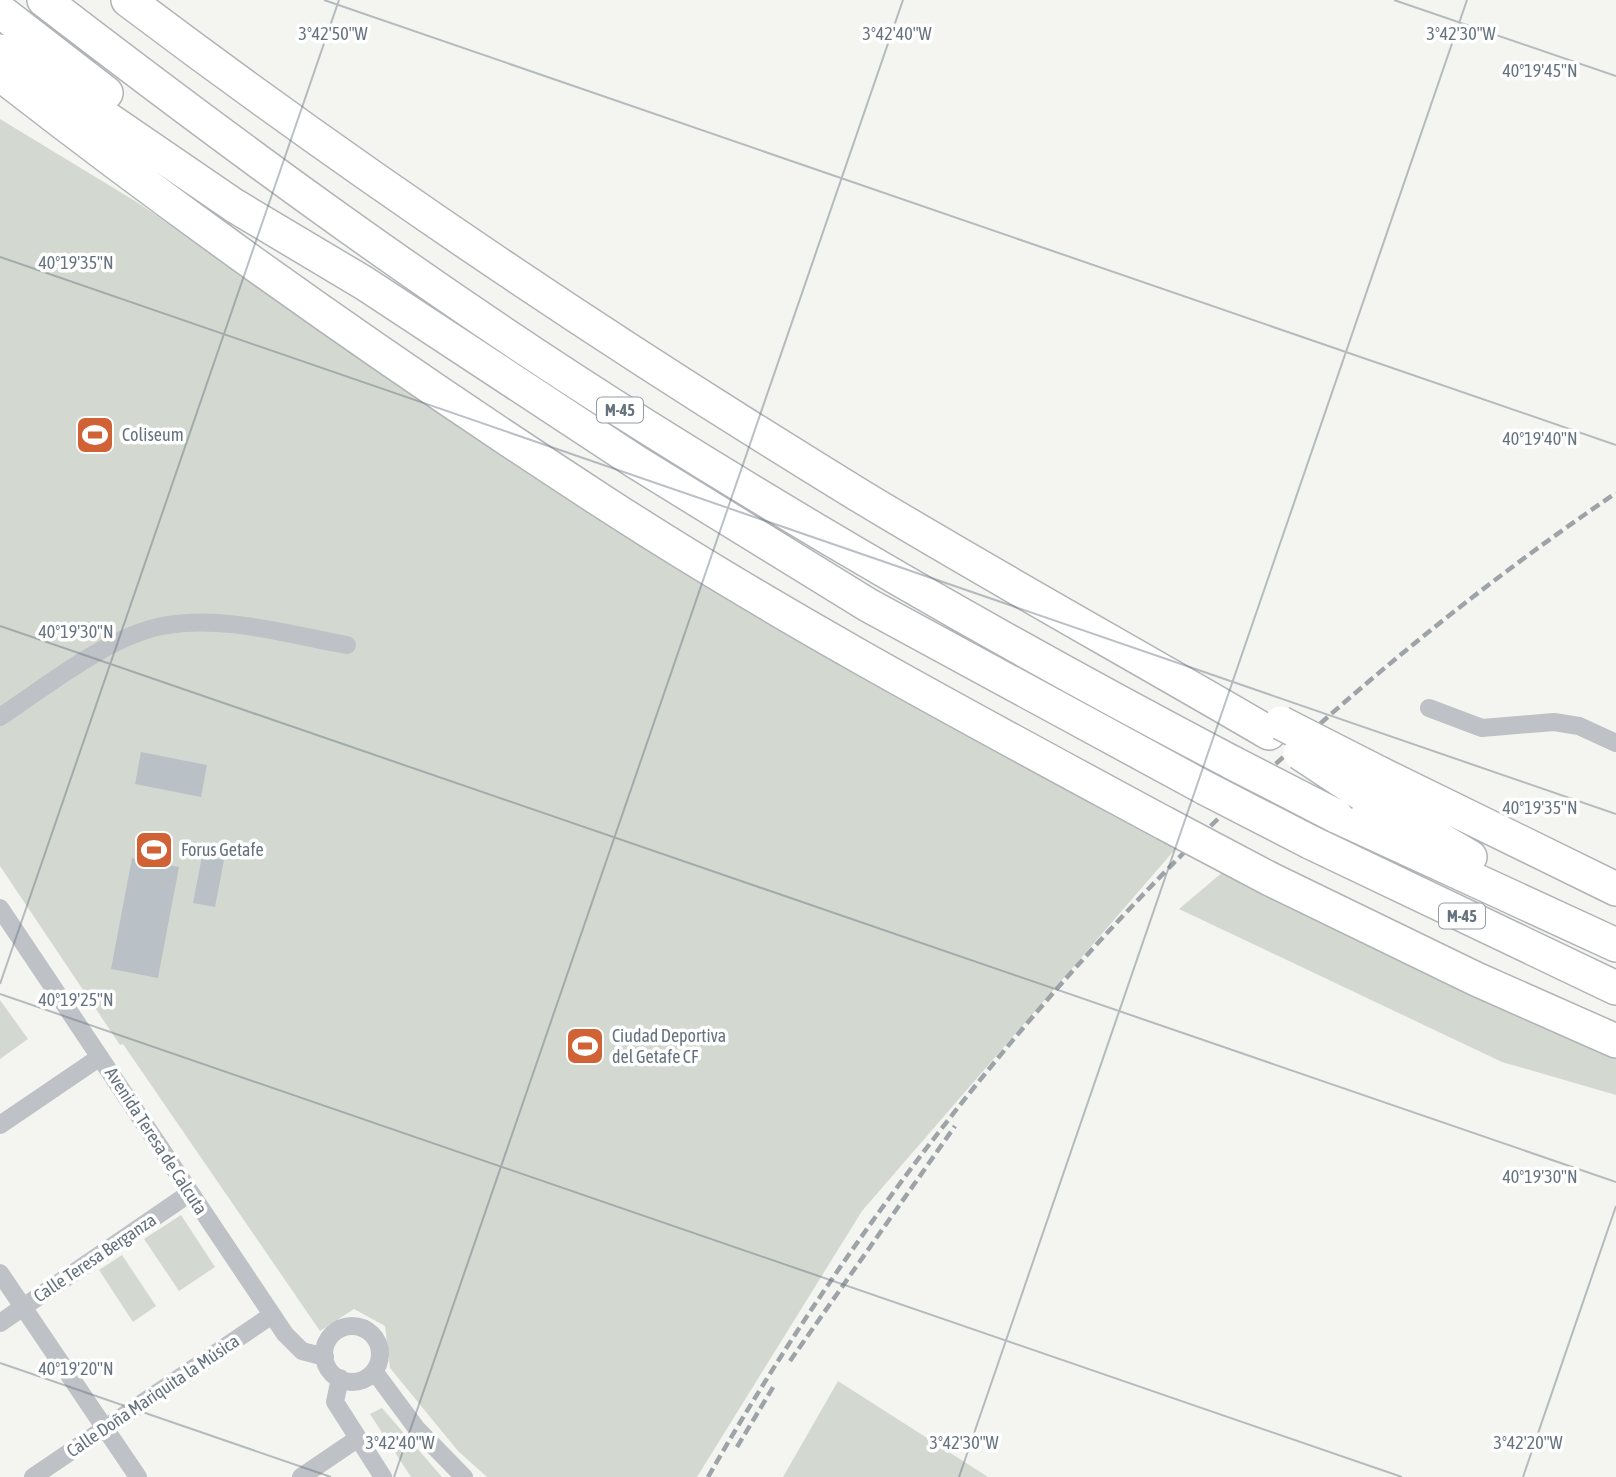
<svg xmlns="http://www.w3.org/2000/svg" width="1616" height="1477" viewBox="0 0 1616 1477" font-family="'Asap Condensed',sans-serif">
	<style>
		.green { fill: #d3d9d1 }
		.water { fill: #b9c1c7 }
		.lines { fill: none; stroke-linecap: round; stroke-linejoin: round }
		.highway-casing { stroke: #b1b4b7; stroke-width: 36 }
		.street { stroke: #bec1c5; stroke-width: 18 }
		.highway { stroke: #fff; stroke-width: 33 }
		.rail { stroke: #9ea3a8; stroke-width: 4.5; stroke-dasharray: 10 5; stroke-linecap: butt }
		.highway-bridge-casing { stroke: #b1b4b7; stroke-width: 36; stroke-linecap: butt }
		.highway-bridge { stroke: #fff; stroke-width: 33 }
		.ticks { fill: none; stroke: #66737f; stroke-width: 2; stroke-opacity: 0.45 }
		.labels { text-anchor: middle; stroke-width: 7; stroke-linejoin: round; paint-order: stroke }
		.shield { fill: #fff; stroke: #949da5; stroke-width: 2 }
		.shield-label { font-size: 16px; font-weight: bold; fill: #66737f }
		.poi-label { font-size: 18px; fill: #66737f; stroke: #fff; text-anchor: start }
		.street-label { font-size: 18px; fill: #66737f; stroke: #fff }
		.ticks-label { font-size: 18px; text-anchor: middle; fill: #66737f; stroke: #fff; stroke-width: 7; stroke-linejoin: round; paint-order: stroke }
	</style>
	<rect width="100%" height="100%" fill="#f4f4f1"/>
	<path class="green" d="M 0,119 L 135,201 L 334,335 L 1178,846 L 862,1211 L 697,1477 L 487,1477 L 458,1451 L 390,1368 L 385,1326 L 354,1309 L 320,1331 L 123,1044 L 120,1045 L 0,866 Z
		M 1224,871 L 1616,1049 L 1616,1095 L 1502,1062 L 1179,909 Z
		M 0,1000 L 28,1039 L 0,1059 Z
		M 181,1215 L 215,1267 L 179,1291 L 144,1239 Z
		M 122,1255 L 156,1306 L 133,1322 L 99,1270 Z
		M 838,1381 L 988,1477 L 783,1477 Z
		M 382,1408 L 442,1477 L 411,1477 L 370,1414 Z"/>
	<path class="water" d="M 141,752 L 207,765 L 201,797 L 135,784 Z
		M 202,856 L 224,860 L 215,907 L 193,903 Z
		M 132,858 L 179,867 L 158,978 L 111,969 Z"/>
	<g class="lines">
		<defs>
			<path id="highway" d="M 44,0 C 239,150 438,296 647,427 C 838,547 1033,658 1233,763
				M 128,0 C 364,178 610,343 862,497 C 996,578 1134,654 1269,733
				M 0,11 L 106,93
				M 0,51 L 61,87 L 235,206 L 364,283 L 636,462 L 868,605 L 1205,788
				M 0,74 C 196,227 400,370 608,505 C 787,621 977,722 1164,823
				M 1381,774 L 1616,889
				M 1362,794 L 1470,857
				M 1336,816 L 1616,945
				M 1310,842 L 1616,988
				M 1270,879 L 1476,979 L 1616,1041"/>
		</defs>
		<use href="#highway" class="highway-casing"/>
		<path class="street" d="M 1429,708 L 1482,728 L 1554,722 L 1579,726 L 1616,743
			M 0,717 C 47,686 107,637 162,626 C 222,614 289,635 347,645
			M 0,908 L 285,1334 L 302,1351 L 325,1357
			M 0,1125 L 100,1057
			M 0,1273 L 138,1477
			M 0,1323 L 190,1193
			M324 1354a28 28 0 1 1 56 0a28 28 0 1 1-56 0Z
			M 374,1371 L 417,1429 L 464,1477
			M 340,1378 L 335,1402 L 383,1477
			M 33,1477 L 272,1315
			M 301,1477 L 357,1439"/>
		<use href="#highway" class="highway"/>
		<path class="rail" d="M 790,1361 L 955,1126
			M 737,1447 L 775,1384
			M 708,1477 C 931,1088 1244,746 1616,493"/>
		<defs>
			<path id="highway-bridge" d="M 1281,723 L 1381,774
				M 1300,753 L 1362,794
				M 1233,763 L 1336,816
				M 1205,788 L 1310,842
				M 1164,823 L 1270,879"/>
		</defs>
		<use href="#highway-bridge" class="highway-bridge-casing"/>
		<use href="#highway-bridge" class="highway-bridge"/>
	</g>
	<path class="ticks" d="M 324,0 L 1616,445M 1394,0 L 1616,76M 0,257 L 1616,814M 0,626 L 1616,1182M 0,984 L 339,0M 0,994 L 1402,1477M 0,1363 L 331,1477M 394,1477 L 903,0M 959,1477 L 1467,0M 1523,1477 L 1616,1206"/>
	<defs>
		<symbol id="stadium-square" viewBox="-11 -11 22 22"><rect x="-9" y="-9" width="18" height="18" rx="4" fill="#d16235" stroke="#fff"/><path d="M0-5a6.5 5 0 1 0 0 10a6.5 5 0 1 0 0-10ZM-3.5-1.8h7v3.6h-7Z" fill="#fff"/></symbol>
	</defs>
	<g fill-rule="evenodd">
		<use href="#stadium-square" x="73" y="413" width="44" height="44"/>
		<use href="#stadium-square" x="132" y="828" width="44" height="44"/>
		<use href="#stadium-square" x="563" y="1024" width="44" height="44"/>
	</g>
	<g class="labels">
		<g class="shield">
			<rect x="597" y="397.5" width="46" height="25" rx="5"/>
			<rect x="1439" y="903.5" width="46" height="25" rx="5"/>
		</g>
		<g class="shield-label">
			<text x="620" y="416">M-45</text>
			<text x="1462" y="922">M-45</text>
		</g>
		<g class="poi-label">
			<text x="122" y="441">Coliseum</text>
			<text x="181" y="856">Forus Getafe</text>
			<text x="612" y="1042">Ciudad Deportiva<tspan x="612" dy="21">del Getafe CF</tspan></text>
		</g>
		<g class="street-label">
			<text transform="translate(156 1141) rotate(57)" y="6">Avenida Teresa de Calcuta</text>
			<text transform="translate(95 1258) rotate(-34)" y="6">Calle Teresa Berganza</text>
			<text transform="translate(153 1396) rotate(-34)" y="6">Calle Doña Mariquita la Música</text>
		</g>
	</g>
	<g class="ticks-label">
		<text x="333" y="40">3°42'50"W</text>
		<text x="897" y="40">3°42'40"W</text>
		<text x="1461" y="40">3°42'30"W</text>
		<text x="1540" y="77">40°19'45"N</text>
		<text x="76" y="269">40°19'35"N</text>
		<text x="1540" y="445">40°19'40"N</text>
		<text x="76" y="638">40°19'30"N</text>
		<text x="1540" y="814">40°19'35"N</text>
		<text x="76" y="1006">40°19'25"N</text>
		<text x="1540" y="1183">40°19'30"N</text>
		<text x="76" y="1375">40°19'20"N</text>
		<text x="400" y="1449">3°42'40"W</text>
		<text x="964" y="1449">3°42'30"W</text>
		<text x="1528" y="1449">3°42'20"W</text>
	</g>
</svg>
